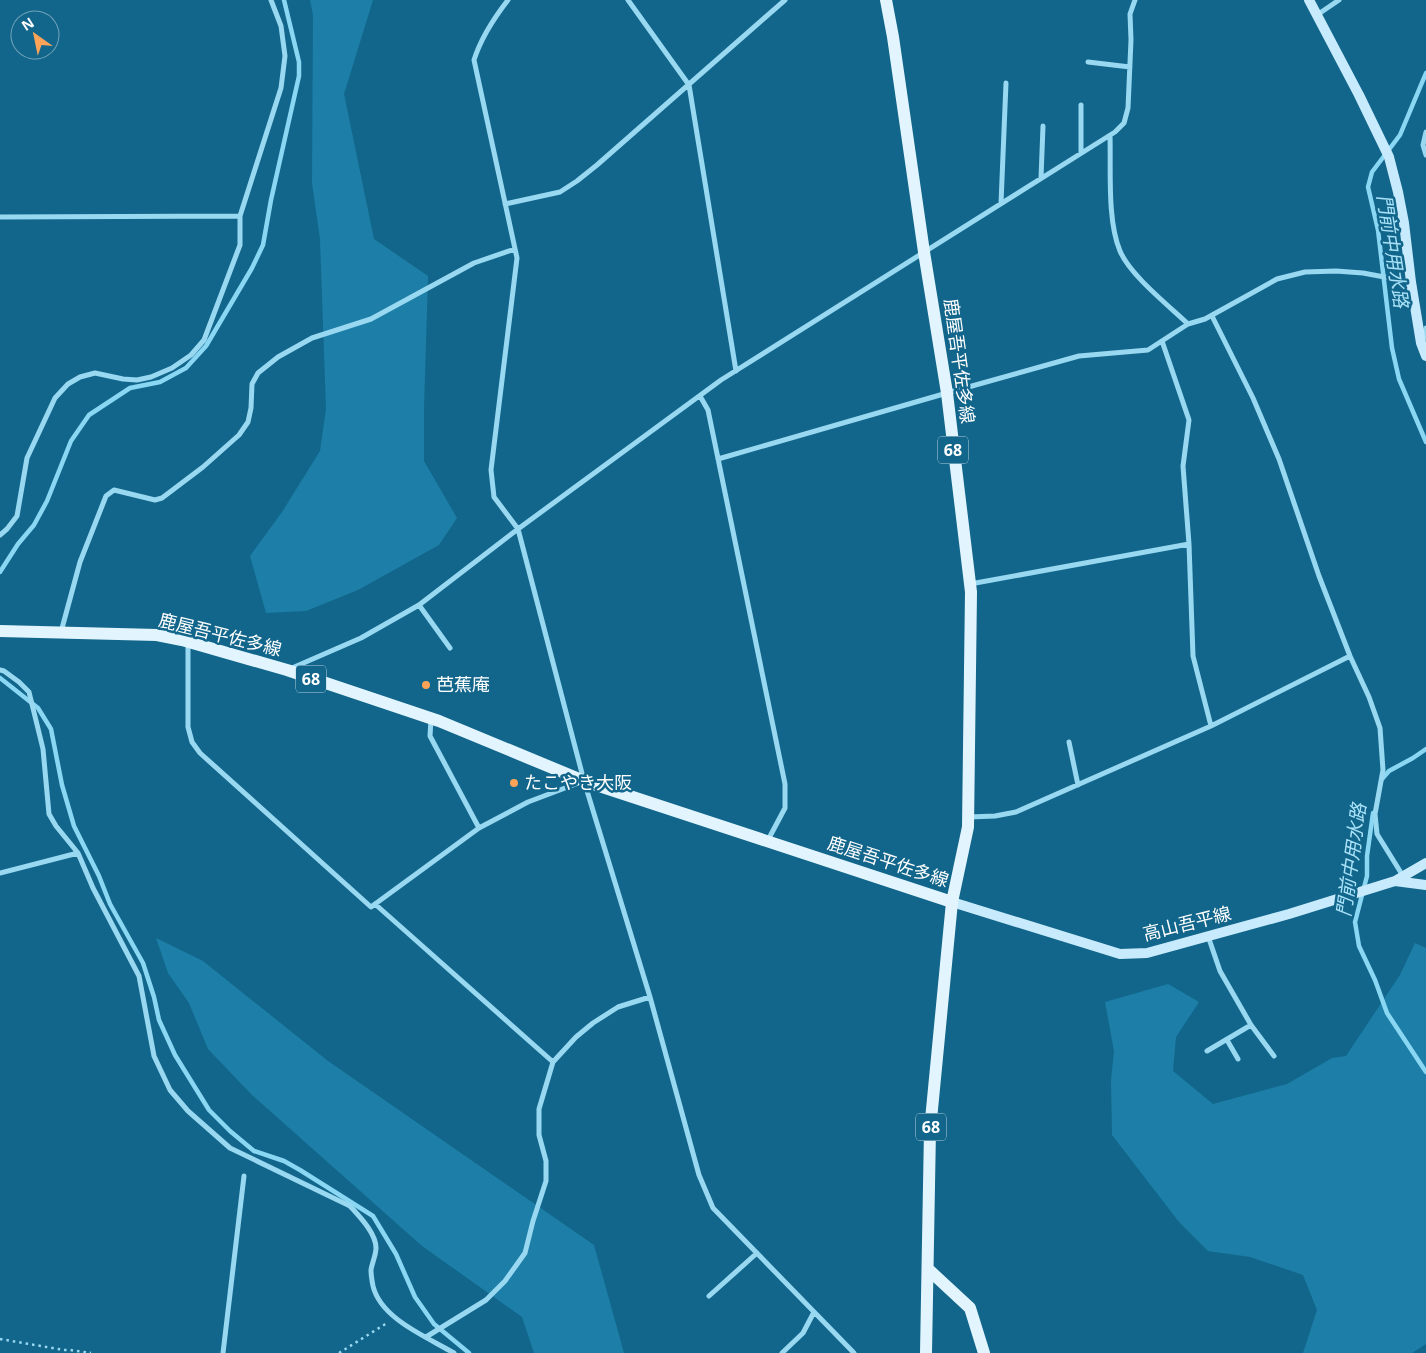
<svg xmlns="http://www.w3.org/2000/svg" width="1426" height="1353" viewBox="0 0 1426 1353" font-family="'Open Sans','Noto Sans JP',sans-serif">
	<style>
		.green { fill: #1d7fa7 }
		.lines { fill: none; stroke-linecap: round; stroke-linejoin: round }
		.stream { stroke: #8ad7f4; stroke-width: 4.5 }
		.path { stroke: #99d8f1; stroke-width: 2.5; stroke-dasharray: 2.5 4; stroke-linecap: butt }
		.street { stroke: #99d8f1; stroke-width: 5 }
		.secondary { stroke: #c7ebfc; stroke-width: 10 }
		.primary { stroke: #e2f5ff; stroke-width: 12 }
		.poi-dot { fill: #ffa358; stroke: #12668b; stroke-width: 2 }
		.labels { text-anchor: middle; stroke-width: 5; stroke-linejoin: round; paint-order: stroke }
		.shield { fill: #12668b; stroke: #b8d1dc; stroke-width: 1 }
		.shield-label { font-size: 16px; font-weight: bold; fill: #fff }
		.street-label { font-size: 18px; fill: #fff; stroke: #12668b }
		.poi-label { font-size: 18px; fill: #fff; stroke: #12668b; text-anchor: start }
		.water-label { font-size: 19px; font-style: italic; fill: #a9e2f8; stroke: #12668b }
	</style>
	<rect width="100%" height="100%" fill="#12668b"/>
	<path class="green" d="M 310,0 L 373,0 L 344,94 L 374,239 L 428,276 L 424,408 L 424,461 L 457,518 L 439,545 L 358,590 L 306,611 L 266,613 L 250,556 L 282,512 L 320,451 L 326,409 L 320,239 L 312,183 L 313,15 Z
		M 156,938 L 203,961 L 328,1061 L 594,1245 L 624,1353 L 534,1353 L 522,1317 L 422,1246 L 252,1095 L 208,1049 L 189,1003 L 168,973 Z
		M 1415,943 L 1426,948 L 1426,1344 L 1412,1353 L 1303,1353 L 1317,1310 L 1303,1275 L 1250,1257 L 1208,1251 L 1179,1222 L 1112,1135 L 1111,1080 L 1114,1051 L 1105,1002 L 1168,984 L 1199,1002 L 1176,1037 L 1173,1071 L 1213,1104 L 1287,1084 L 1332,1058 L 1346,1056 L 1400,975 Z"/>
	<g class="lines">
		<path class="stream" d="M 1426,73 L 1400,135 L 1372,172 L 1368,187 L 1378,230 L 1392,348 L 1399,379 L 1426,442
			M 0,572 L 18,544 L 34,525 L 47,501 L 71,441 L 89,415 L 130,388 L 160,382 L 186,368 L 206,346 L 252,268 L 263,245 L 271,200 L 299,76 L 299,62 L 284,0
			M 0,678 L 38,708 L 51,729 L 62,785 L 74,826 L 99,876 L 110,904 L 143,963 L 154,997 L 159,1020 L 175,1055 L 209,1110 L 230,1131 L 254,1151 L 284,1161 L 300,1170 L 373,1216 L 396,1254 L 415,1297 L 434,1324 L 469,1353
			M 1382,779 L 1389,771 L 1413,758 L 1426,749
			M 1373,813 L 1367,856 L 1367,876 L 1355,922 L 1359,946 L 1375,980 L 1387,1013 L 1426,1072"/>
		<path class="path" d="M 0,1339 L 64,1350 L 70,1350 L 91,1353
			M 339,1353 L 387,1323"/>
		<path class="street" d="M 508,0 C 494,18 481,38 474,60 L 517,258 L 491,470 L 494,497 L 518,529 L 584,781 L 650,997 L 699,1175 L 713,1208 L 854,1353
			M 628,0 L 689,85 L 736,371
			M 1317,15 L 1339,0
			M 1088,62 L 1130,67
			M 1081,105 L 1081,153
			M 1426,132 L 1423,145 L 1426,155
			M 1110,136 C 1111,170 1107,220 1120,251 C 1130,275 1168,305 1188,324
			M 1041,178 L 1043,126
			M 1001,203 L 1006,83
			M 505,204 L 560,192 L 577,181 L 597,165 L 785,0
			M 0,217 L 240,216
			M 1423,340 L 1426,328
			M 700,396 L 708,410 L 785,784 L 785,808 L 768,840
			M 718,459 L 947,393 L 1079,356 L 1148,350 L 1188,324 L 1205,319 L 1277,279 L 1305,272 L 1336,271 L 1363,273 L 1411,282
			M 0,535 L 7,529 L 17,516 L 27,458 L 55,398 L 68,384 L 80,377 L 95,373 L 123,379 L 137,380 L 151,377 L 172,368 L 191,355 L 204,340 L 240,245 L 240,216 L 281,88 L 285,56 L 281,26 L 271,0
			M 1189,544 L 1193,656 L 1211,726
			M 970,584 L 1189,544 L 1183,466 L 1189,420 L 1162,341
			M 419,605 L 450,648
			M 61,632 L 80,562 L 106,496 L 114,490 L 155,500 L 162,498 L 203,467 L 239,435 L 248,422 L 251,408 L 252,384 L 258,373 L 278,357 L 312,338 L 371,319 L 474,263 L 515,249
			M 188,643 L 188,727 L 192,742 L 200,753 L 371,907 L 479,828 L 528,802 L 581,782
			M 1350,656 L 1369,697 L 1380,728 L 1383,770 L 1375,814 L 1377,834 L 1403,876
			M 292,668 L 361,638 L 419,605 L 518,529 L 721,380 L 1115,132 L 1124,123 L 1128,108 L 1131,40 L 1130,14 L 1135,0
			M 0,670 L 4,671 L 19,682 L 29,692 L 43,749 L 49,814 L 56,826 L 78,853 L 93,888 L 139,976 L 154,1056 L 170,1090 L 188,1111 L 230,1148 L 350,1206 C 359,1216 376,1233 376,1248 C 376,1255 372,1263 371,1270 C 371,1275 372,1281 373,1286 C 381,1319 427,1337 454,1353
			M 431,719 L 430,736 L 479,828
			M 1069,742 L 1078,785
			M 969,817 L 995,816 L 1016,812 L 1211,726 L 1350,656 L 1319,576 L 1279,459 L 1253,398 L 1212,316
			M 0,873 L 78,853
			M 375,904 L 553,1062
			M 1208,936 L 1220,971 L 1251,1025 L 1274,1056
			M 1227,1040 L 1238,1059
			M 1207,1051 L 1251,1025
			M 709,1296 L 757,1253
			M 426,1337 L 486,1300 L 505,1281 L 525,1253 L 533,1221 L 546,1181 L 546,1161 L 539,1135 L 539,1109 L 553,1062 L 576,1037 L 593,1023 L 618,1007 L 650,997
			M 223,1353 L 244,1176
			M 782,1353 L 803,1333 L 814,1312"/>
		<path class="secondary" d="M 1309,0 L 1359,95 L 1389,157 L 1398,192 L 1404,223 L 1411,282 L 1421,343 L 1426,356
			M 1395,881 L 1426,885
			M 952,902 L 1120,954 L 1147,953 L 1289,914 L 1395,881 L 1426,863"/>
		<path class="primary" d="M 886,0 L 893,37 L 924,252 L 947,393 L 971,592 L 968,827 L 952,902 L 930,1130 L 926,1353
			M 0,631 L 157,635 L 182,640 L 287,670 L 439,721 L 584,781 L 952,902
			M 928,1269 L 970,1308 L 984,1353"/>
	</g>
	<g class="poi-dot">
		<circle cx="426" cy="685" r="5"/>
		<circle cx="514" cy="783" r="5"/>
	</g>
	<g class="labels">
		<g class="shield">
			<rect x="938" y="436.5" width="30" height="27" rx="4"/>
			<rect x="296" y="665.5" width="30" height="27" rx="4"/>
			<rect x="916" y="1113.5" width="30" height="27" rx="4"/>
		</g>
		<g class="shield-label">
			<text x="953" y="456">68</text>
			<text x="311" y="685">68</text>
			<text x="931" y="1133">68</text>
		</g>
		<g class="street-label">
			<text transform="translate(959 361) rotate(82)" y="6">鹿屋吾平佐多線</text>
			<text transform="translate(220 635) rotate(14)" y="6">鹿屋吾平佐多線</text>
			<text transform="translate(888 862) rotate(18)" y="6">鹿屋吾平佐多線</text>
			<text transform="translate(1187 924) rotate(-14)" y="6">高山吾平線</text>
		</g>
		<g class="poi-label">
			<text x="436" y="691">芭蕉庵</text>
			<text x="524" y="789">たこやき大阪</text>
		</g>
		<g class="water-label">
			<text transform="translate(1393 251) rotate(81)" y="7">門前中用水路</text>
			<text transform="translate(1351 860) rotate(-82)" y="7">門前中用水路</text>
		</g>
	</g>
	<g transform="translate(35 35) rotate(327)"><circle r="24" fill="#12668b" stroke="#71a3b9"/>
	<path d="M0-4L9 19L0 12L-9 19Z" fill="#ffa358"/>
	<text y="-8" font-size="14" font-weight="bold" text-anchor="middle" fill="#ffffff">N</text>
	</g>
</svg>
